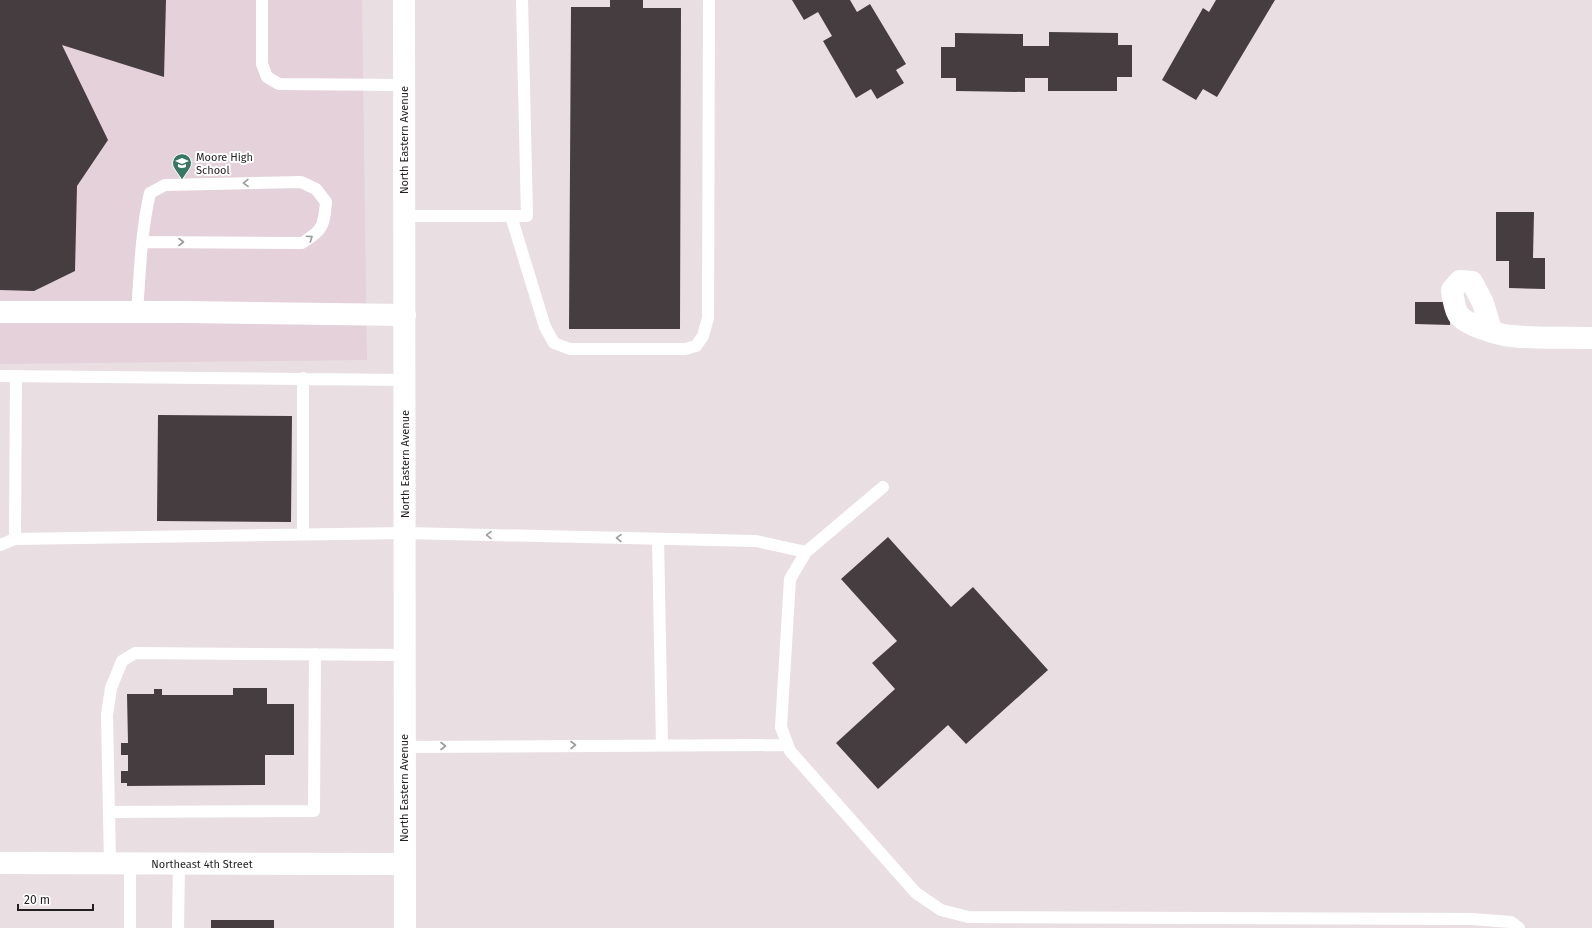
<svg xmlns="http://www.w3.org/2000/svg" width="1592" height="928" viewBox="0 0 1592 928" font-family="'Fira Sans',sans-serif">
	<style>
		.built { fill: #e4d1d9 }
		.building { fill: #463d40 }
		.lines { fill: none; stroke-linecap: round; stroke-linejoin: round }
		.service { stroke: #fff; stroke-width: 12 }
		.minor { stroke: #fff; stroke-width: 22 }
		.secondary { stroke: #fff; stroke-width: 22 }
		.oneway { stroke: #9c9a9b }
		.labels { text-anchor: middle; stroke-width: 4; stroke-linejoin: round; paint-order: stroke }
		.street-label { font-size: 11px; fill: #231f21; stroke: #fff }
		.poi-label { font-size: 11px; fill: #231f21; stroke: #fff; text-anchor: start }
	</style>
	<rect width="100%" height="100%" fill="#e9dfe3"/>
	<path class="built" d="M 0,0 L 362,0 L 367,360 L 0,364 Z"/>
	<path class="building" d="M 0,0 L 166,0 L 164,77 L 62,45 L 108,140 L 77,186 L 75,271 L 34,291 L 0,290 Z
		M 610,0 L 643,0 L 643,8 L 681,8 L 680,329 L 569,329 L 571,7 L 610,7 Z
		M 792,0 L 850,0 L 857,12 L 870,4 L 906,64 L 896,70 L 904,83 L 877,99 L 871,89 L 856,98 L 823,41 L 832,36 L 818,12 L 804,20 Z
		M 1216,0 L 1275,0 L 1217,97 L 1203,89 L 1196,100 L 1162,80 L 1203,8 L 1209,12 Z
		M 1049,32 L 1118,33 L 1118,45 L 1132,45 L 1132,77 L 1117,77 L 1117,91 L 1048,91 L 1048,78 L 1025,78 L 1025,92 L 956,91 L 956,78 L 941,78 L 941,47 L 955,47 L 955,33 L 1023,34 L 1023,46 L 1049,46 Z
		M 1496,212 L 1534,212 L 1533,258 L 1545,258 L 1545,289 L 1509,288 L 1509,261 L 1496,261 Z
		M 1415,302 L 1451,302 L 1450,325 L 1415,324 Z
		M 158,415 L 292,416 L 291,522 L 157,521 Z
		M 888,537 L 951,607 L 973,587 L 1048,670 L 966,744 L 948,725 L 878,789 L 836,743 L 895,689 L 872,663 L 897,641 L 841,579 Z
		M 233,688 L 267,688 L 267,704 L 294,704 L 294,755 L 265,755 L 265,785 L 127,786 L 127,783 L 121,783 L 121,771 L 128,771 L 128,755 L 121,755 L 121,743 L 128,743 L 127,694 L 154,694 L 154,689 L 162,689 L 162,695 L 233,695 Z
		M 211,920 L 274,920 L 274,928 L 211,928 Z"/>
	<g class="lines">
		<path class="service" d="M 262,0 L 262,64 L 267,77 L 279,84 L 404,85
			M 404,216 L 527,216 L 522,0
			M 511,216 L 545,327 L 554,343 L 570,349 L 685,349 L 696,346 L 703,336 L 708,318 L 709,0
			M 137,312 C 140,272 141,231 150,193 L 165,185 L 301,182 L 316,189 L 326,202 C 324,226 323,230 302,243 L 142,242
			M 0,376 L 405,380
			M 303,378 L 303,534
			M 883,487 L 806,552 L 790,579 L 781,727 L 790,751 L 916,893 L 941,910 L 968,917 L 1472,919 L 1511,922 L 1519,928
			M 15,539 L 16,376
			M 658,539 L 662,745
			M 0,545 L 15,539 L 405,533 L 756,541 L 806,552
			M 404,747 L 787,745
			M 109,812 L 314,811 L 315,654
			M 110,864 L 107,715 L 111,688 L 122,661 L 135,653 L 405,655
			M 130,864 L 130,928
			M 178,928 L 179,864"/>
		<path class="minor" d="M 0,312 L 185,312 L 405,315
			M 1491,330 L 1483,303 L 1472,282 L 1460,281 L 1452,290 C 1453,298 1454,307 1458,314 C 1465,325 1499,335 1511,336 C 1538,339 1565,337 1592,338
			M 0,863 L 404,864"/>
		<path class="secondary" d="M 404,0 L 405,928"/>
	</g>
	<defs><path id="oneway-chevron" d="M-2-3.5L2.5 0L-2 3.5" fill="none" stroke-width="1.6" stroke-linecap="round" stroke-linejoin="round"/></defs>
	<g class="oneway">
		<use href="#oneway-chevron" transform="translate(246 183) rotate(179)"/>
		<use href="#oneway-chevron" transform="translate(310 238) rotate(-34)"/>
		<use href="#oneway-chevron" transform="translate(181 242)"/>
		<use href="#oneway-chevron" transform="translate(489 535) rotate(-179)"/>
		<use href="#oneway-chevron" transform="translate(619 538) rotate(-179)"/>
		<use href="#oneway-chevron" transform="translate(573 745)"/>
		<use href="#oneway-chevron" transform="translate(443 746)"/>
	</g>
	<defs>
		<symbol id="school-pin" viewBox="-11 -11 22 30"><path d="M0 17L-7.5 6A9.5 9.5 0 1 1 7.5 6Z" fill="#387764" stroke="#fff"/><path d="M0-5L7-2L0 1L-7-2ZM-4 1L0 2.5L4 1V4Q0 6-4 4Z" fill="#fff"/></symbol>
	</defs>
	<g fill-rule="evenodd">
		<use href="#school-pin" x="171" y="152" width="22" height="30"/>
	</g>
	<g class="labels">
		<g class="street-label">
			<text transform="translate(404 140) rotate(-90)" y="4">North Eastern Avenue</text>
			<text transform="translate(405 464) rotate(-90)" y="4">North Eastern Avenue</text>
			<text transform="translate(404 788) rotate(-90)" y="4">North Eastern Avenue</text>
			<text x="202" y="868">Northeast 4th Street</text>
		</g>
		<g class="poi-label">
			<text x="196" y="161">Moore High<tspan x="196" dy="13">School</tspan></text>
		</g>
	</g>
	<path d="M18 904v6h75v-6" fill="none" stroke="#231f21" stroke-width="2"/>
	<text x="24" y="904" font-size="12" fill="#231f21" stroke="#ffffff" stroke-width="3" paint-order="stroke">20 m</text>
</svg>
